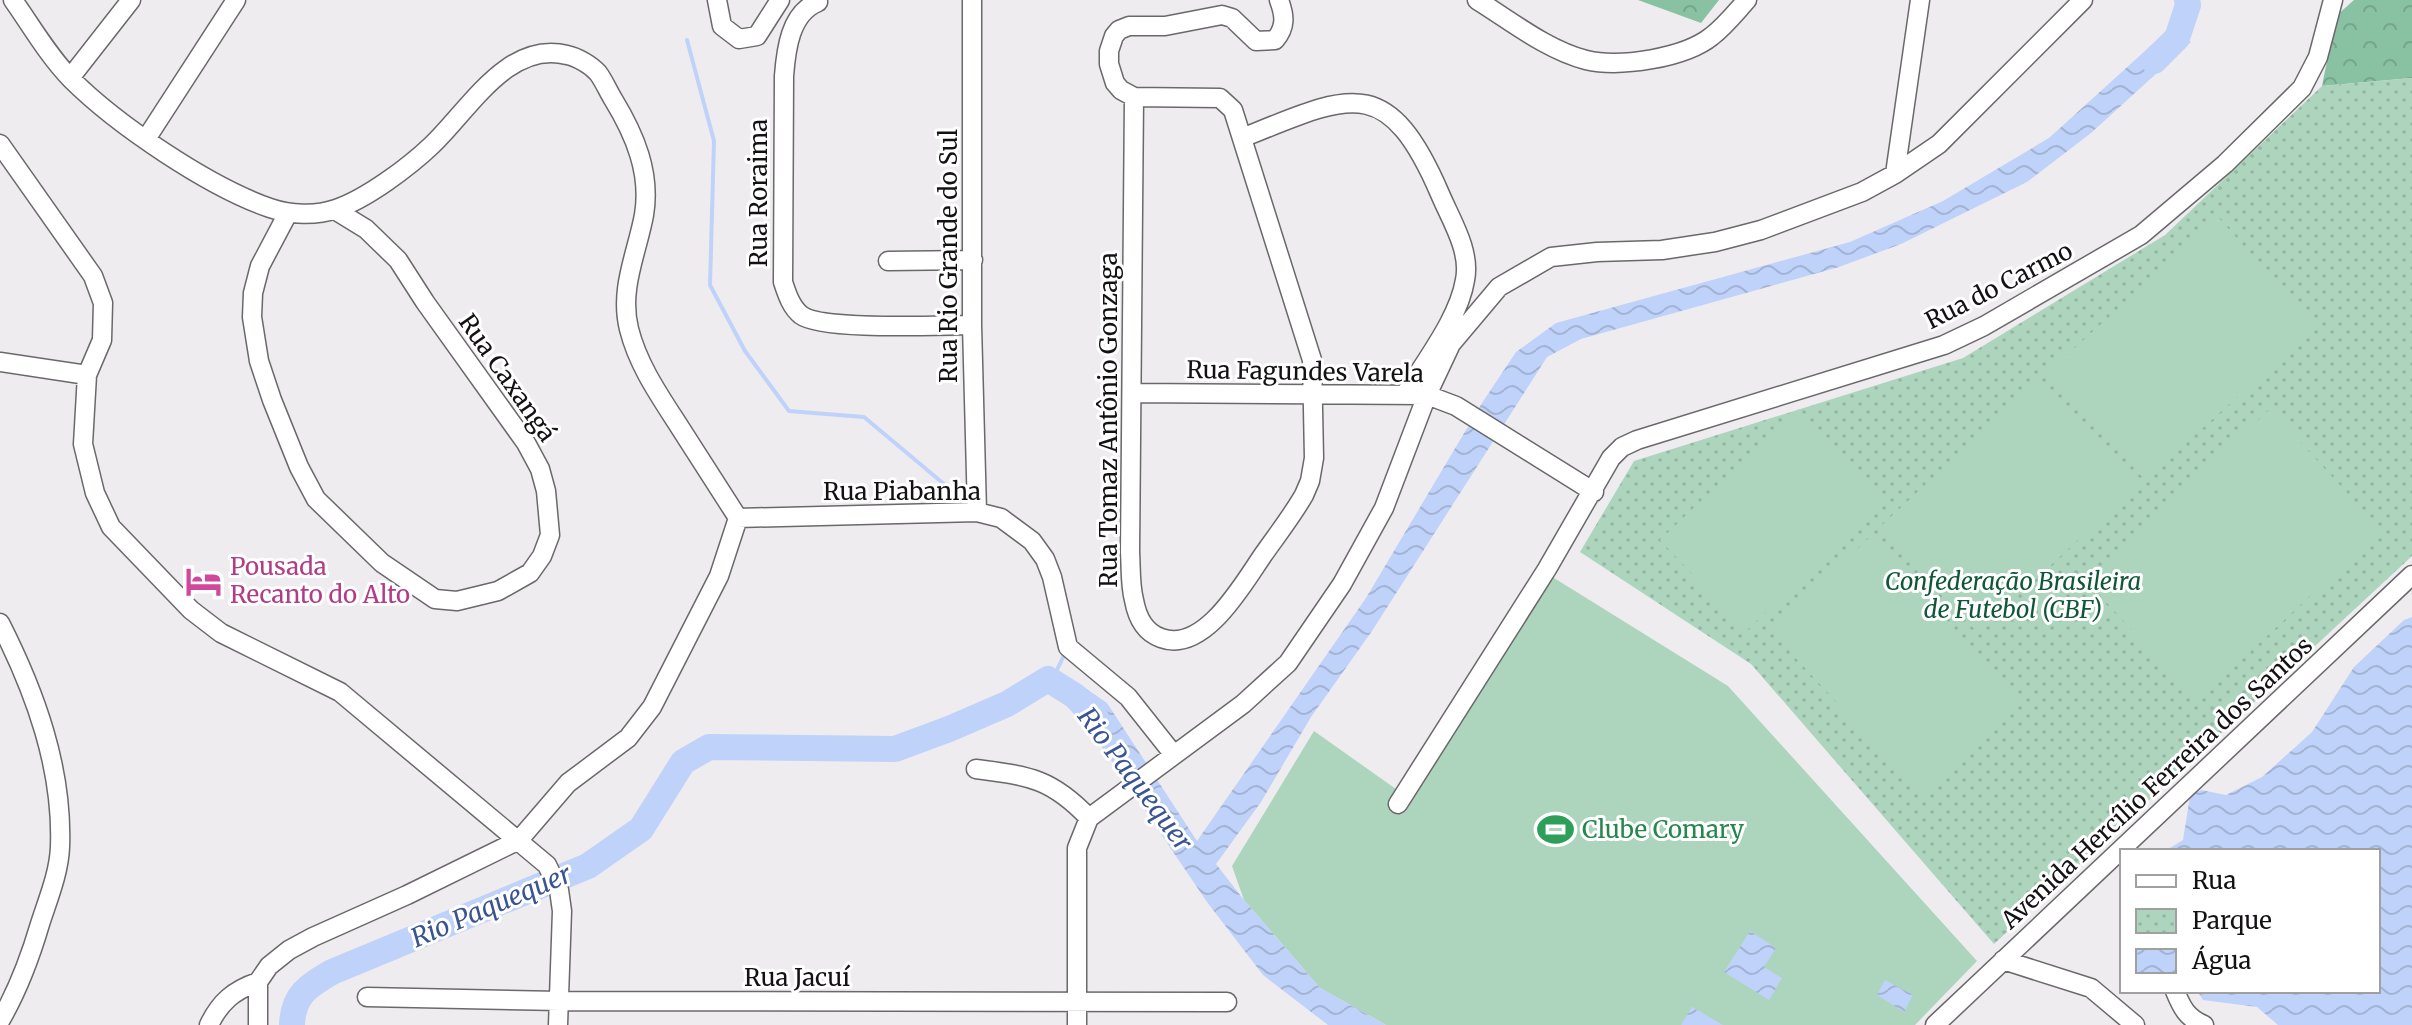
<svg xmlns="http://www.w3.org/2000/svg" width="2412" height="1025" viewBox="0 0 2412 1025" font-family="Merriweather,serif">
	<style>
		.forest { fill: url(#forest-crowns) }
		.park { fill: url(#park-dots) }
		.pitch { fill: #add5be }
		.water { fill: url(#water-waves) }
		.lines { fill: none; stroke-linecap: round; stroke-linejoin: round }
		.stream { stroke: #bfd2f9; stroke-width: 4 }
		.river { stroke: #bfd2f9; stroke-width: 26 }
		.minor-casing { stroke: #6b686b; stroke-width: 21 }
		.minor { stroke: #fff; stroke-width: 18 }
		.labels { text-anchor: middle; stroke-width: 6; stroke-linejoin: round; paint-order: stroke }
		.street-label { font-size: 24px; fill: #131113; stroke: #fff }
		.hotel-label { font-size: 24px; fill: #b23c85; stroke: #fff; text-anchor: start }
		.park-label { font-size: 24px; font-style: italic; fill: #115639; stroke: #fff }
		.leisure-label { font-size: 24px; fill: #27864d; stroke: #fff; text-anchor: start }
		.water-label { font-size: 26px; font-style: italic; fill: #395490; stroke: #fff }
	</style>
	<defs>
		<pattern id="forest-crowns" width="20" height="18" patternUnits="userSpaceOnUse" patternTransform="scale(2)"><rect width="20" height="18" fill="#89c1a3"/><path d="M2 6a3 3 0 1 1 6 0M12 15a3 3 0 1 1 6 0" fill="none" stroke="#75a58b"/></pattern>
		<pattern id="park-dots" width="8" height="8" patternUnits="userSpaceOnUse" patternTransform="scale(2)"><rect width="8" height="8" fill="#add5be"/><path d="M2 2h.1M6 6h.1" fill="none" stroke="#94b6a2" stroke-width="1.8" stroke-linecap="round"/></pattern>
		<pattern id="water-waves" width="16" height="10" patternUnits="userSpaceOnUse" patternTransform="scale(2)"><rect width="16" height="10" fill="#bfd2f9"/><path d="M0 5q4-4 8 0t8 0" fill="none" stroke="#a3b3d5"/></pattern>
	</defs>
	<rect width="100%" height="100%" fill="#efecf0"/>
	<path class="forest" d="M 1638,0 L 1719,0 L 1701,23 Z
		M 2354,0 L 2412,0 L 2412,78 L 2322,86 L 2336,16 Z"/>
	<path class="park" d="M 2412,78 L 2412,556 L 1994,944 L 1751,664 L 1580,552 L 1634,461 L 1963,358 L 2165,235 L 2322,86 Z"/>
	<path class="pitch" d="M 2219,218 L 2315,327 L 2145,480 L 2049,371 Z
		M 2039,379 L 2137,485 L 1978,633 L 1880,527 Z
		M 1798,409 L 1884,501 L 1746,631 L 1660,540 Z
		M 2270,409 L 2381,530 L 2197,701 L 2086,580 Z
		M 1870,537 L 2022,702 L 1922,795 L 1770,630 Z
		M 1546,573 L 1728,686 L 1977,961 L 1915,1025 L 1386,1025 L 1320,988 L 1244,900 L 1232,866 L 1314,731 L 1403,794 Z"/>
	<path class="water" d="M 2167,31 L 2191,42 L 2091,133 L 2027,182 L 1901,244 L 1839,267 L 1581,339 L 1547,357 L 1372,631 L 1311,717 L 1261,802 L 1216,864 L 1244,900 L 1320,988 L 1386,1025 L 1328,1025 L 1263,975 L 1207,902 L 1088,726 L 1063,702 L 1078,683 L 1107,703 L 1197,841 L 1366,598 L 1482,403 L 1516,352 L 1556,323 L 1850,242 L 1943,201 L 2049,138 Z
		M 2412,617 L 2412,1025 L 2278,1025 L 2257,1007 L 2203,1000 L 2197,991 L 2378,991 L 2378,851 L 2165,851 L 2183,840 L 2190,796 L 2201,790 L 2226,795 L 2262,777 L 2312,732 L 2354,667 L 2404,620 Z
		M 1750,931 L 1776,948 L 1764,967 L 1782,978 L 1769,1000 L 1724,972 Z
		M 1885,980 L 1913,995 L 1904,1012 L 1877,995 Z
		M 1692,1007 L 1723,1025 L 1681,1025 Z"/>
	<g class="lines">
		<path class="stream" d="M 687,40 L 714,141 L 710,285 L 745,351 L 789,411 L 864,417 L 969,505
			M 1048,679 L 1056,672 L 1066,651"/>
		<path class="river" d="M 2154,61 L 2177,38 L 2188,5 L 2187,0
			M 292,1025 C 293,995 308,986 332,972 L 588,866 L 641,829 L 683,762 L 709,747 L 895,749 L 949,729 L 1007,704 L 1048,679 L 1075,696 L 1096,718"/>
		<defs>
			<path id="minor" d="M 13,0 C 32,27 48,55 71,79 C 117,125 209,187 270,208 C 290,215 316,216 336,209 C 366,199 409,167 432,145 C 469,110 508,40 567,55 C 577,57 591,65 598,73 C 604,81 608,91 613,99 C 635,135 651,173 644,215 C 637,253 619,289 629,329 C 638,365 659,395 679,426 C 699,457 719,488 738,518 L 719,576 L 652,707 L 628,738 L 568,783 L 519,840 L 407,895 L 313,937 L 289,950 L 269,966 L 258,982
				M 717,0 L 722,26 L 739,39 L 757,36 L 780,0
				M 972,0 L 972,325 L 977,512
				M 1477,0 C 1511,21 1547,50 1586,60 C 1620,68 1685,58 1712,36 C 1725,26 1736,12 1747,0
				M 818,2 C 790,13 786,50 784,76 L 783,282 C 787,294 791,307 801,315 C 822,331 940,325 972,325
				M 70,78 L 131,0
				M 1134,97 L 1130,552 C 1131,567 1130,585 1134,600 C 1137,617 1144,632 1161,638 C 1204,654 1243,584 1263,555 C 1277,535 1292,516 1304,495 L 1310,481 L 1314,458 L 1312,360 L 1233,110 L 1220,98 L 1134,97 L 1121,90 L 1115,83 L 1109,64 L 1109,51 L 1114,36 L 1119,30 L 1129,26 L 1165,26 L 1222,15 L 1232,18 L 1256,41 L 1275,40 C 1286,27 1285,16 1279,0
				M 1242,138 C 1349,95 1387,71 1440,194 C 1451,220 1471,251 1465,280 C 1459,318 1425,361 1406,393
				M 146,139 L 236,0
				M 0,144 L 93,276 L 103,303 L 102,340 L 87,375 L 83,444 L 95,493 L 111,527 L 191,610 L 221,633 L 340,692 L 547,865 L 559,890 L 562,911 L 558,1025
				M 1895,174 L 1920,0
				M 288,213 L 260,266 L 253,293 L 252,317 L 259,361 L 272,400 L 299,467 L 316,499 L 382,563 L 435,599 L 457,601 L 498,591 L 530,573 L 542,556 L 550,535 L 546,491 L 540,469 L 526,443 L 425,302 L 398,260 L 366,229 L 335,210
				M 888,261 L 973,260
				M 0,362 L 87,375
				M 1133,393 L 1427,395 L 1456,406 L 1594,492
				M 738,518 L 977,512 L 1001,518 L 1032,541 L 1045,559 L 1052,577 L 1068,647 L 1128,697 L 1174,755
				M 0,623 C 35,692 63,768 60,847 C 59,873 48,899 40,924 C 30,958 18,990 0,1021
				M 976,769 C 1029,776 1051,778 1089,818
				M 1398,804 L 1547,569 L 1611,458 L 1622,447 L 1637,440 L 1944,345 L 1984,326 L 2141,235 L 2225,164 L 2302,88 L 2318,57 L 2333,0
				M 2003,960 L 2091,988 L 2135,1025
				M 258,982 L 258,1025
				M 2175,991 C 2182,1008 2187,1018 2204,1025
				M 367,997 L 559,1001 L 1227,1002
				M 209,1025 C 220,1002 234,990 258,982
				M 1077,1025 L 1077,848 L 1089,818 L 1243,704 L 1288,663 L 1342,584 L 1384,508 L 1427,395 L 1451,344 L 1499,287 L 1551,257 L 1597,252 L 1662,250 L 1715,242 L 1761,230 L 1862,192 L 1895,174 L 1939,144 L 2083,0
				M 1935,1025 L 2412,575"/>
		</defs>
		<use href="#minor" class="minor-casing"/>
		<use href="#minor" class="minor"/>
	</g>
	<defs>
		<symbol id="hotel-bare" viewBox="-9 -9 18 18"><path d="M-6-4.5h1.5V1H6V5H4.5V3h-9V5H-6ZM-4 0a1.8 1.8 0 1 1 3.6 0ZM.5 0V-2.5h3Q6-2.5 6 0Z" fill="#d1479c" stroke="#fff" stroke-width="2.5" paint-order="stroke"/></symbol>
		<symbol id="stadium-bare" viewBox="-9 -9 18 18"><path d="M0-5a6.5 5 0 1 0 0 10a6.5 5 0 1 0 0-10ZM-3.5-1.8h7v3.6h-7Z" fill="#2e9e5b" stroke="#fff" stroke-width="2.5" paint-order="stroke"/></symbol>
	</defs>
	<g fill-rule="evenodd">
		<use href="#hotel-bare" x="178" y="556" width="51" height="51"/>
		<use href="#stadium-bare" x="1530" y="804" width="51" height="51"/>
	</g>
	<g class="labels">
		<g class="street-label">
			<text transform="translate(759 193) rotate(-90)" y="8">Rua Roraima</text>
			<text transform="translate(949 256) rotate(-90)" y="8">Rua Rio Grande do Sul</text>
			<text transform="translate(1999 286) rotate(-27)" y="8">Rua do Carmo</text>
			<text transform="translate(1305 372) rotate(1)" y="8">Rua Fagundes Varela</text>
			<text transform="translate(507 378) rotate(55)" y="8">Rua Caxangá</text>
			<text transform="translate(1109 420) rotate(-90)" y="8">Rua Tomaz Antônio Gonzaga</text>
			<text x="902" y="500">Rua Piabanha</text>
			<text transform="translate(2157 783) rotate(-43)" y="8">Avenida Hercílio Ferreira dos Santos</text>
			<text x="797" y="986">Rua Jacuí</text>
		</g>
		<g class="hotel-label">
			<text x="230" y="575">Pousada<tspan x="230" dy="28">Recanto do Alto</tspan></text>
		</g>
		<g class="park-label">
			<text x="2013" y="590">Confederação Brasileira<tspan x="2013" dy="28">de Futebol (CBF)</tspan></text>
		</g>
		<g class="leisure-label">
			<text x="1582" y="838">Clube Comary</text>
		</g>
		<g class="water-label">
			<text transform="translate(1135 779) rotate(53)" y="9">Rio Paquequer</text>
			<text transform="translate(491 906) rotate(-23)" y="9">Rio Paquequer</text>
		</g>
	</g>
	<rect x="2120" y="849" width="260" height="144" fill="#ffffff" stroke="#a1a0a1" stroke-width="2"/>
	<rect x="2136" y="875" width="40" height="12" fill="#ffffff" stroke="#a1a0a1" stroke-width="2"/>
	<text x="2192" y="889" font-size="24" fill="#131113">Rua</text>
	<rect x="2136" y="909" width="40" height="24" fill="url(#park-dots)" stroke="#a1a0a1" stroke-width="2"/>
	<text x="2192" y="929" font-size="24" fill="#131113">Parque</text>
	<rect x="2136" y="949" width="40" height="24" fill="url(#water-waves)" stroke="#a1a0a1" stroke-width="2"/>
	<text x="2192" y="969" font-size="24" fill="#131113">Água</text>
</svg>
